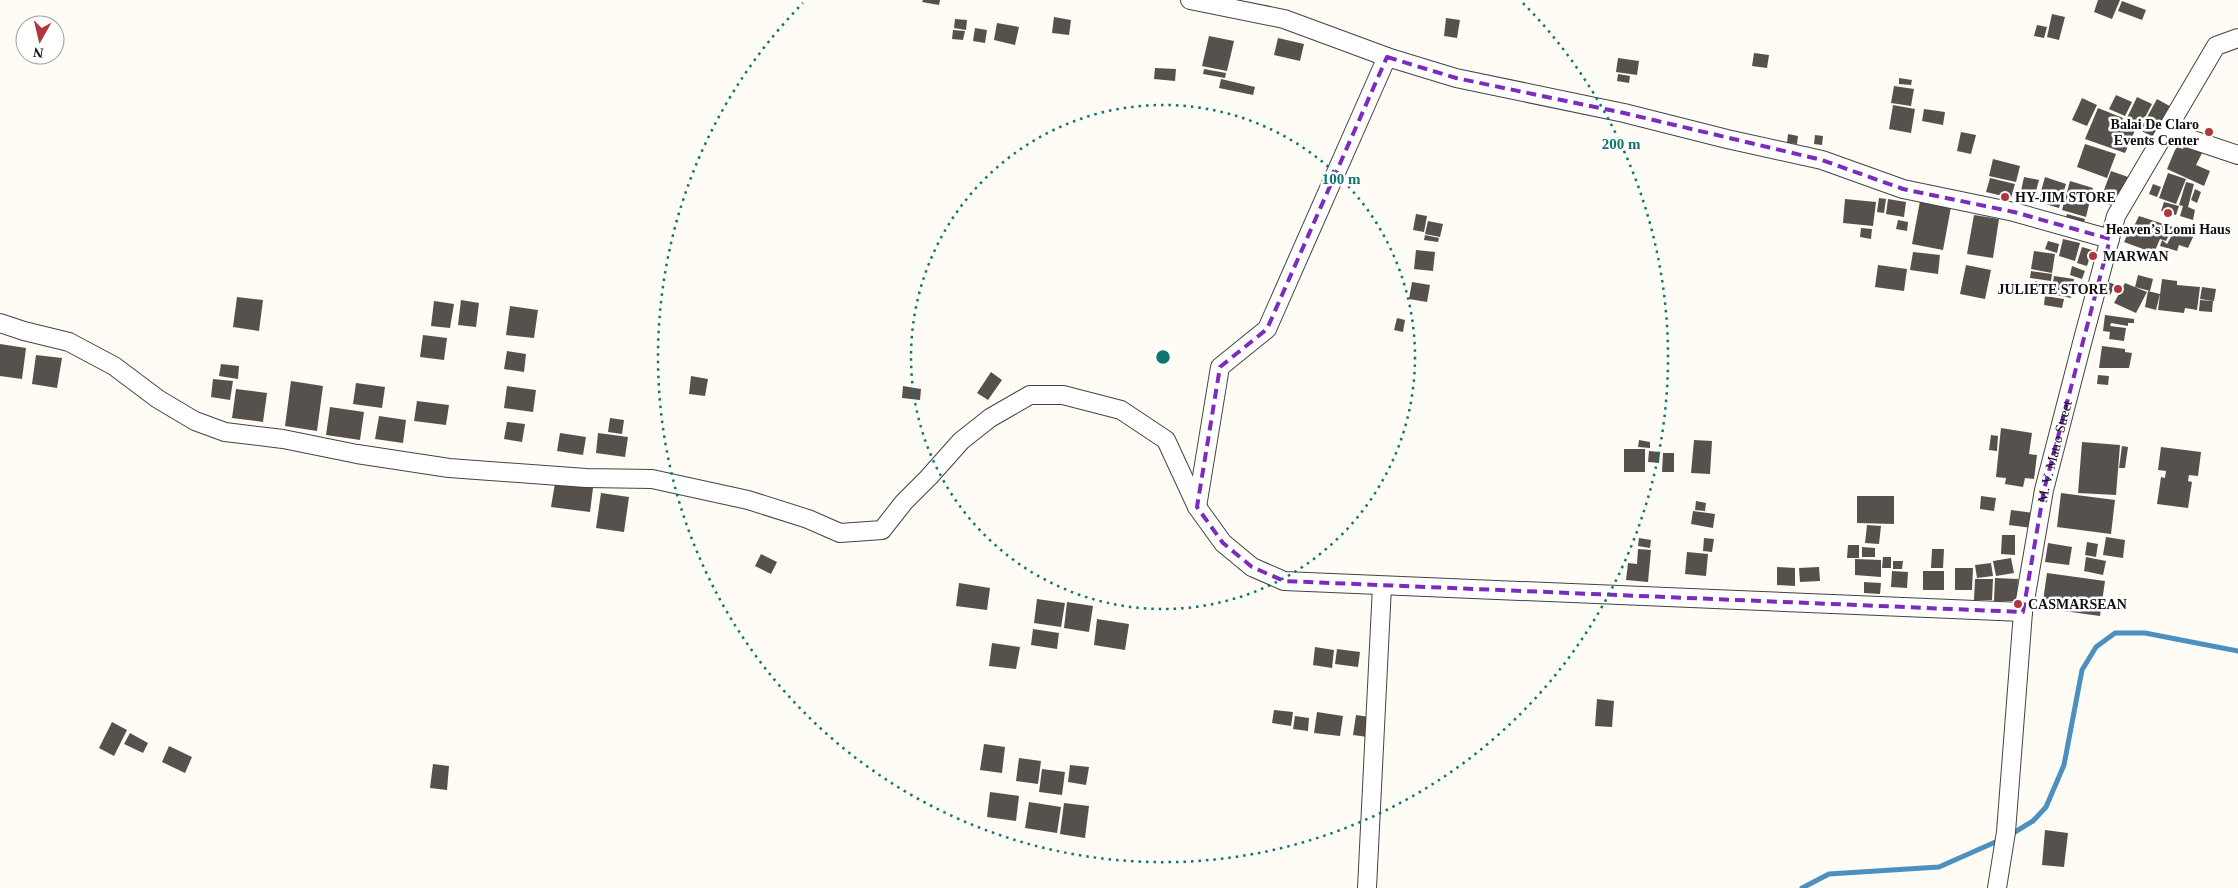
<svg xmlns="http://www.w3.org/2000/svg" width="2238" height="888" viewBox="0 0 2238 888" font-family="Georgia,serif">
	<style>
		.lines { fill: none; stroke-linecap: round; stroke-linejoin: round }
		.stream { stroke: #4c90bf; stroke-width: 5 }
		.building { fill: #57514d }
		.minor-casing { stroke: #434343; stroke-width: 20 }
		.minor { stroke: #fff; stroke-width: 18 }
		.marked { fill: none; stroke: #7b2cbf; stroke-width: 4; stroke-dasharray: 10 6; stroke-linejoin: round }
		.ring { fill: none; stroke: #0f766e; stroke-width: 2.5; stroke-dasharray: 2.5 5 }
		.poi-dot { fill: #b1363b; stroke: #fff; stroke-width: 2 }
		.labels { text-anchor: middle; stroke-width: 5; stroke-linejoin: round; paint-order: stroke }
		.poi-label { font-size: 14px; font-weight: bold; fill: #101010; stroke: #fff; text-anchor: start }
		.street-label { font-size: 14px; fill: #101010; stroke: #fff }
		.centre { fill: #0f766e; stroke: #fff; stroke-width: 2.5 }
		.ring-label { font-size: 15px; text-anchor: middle; font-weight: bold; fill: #0f766e; stroke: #fff; stroke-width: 5; stroke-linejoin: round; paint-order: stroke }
	</style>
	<rect width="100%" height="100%" fill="#fefcf4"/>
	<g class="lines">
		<path class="stream" d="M 2010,835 L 2033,821 L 2046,807 L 2064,765 L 2082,670 L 2096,647 L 2115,633 L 2145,633 L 2238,651
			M 1802,888 L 1829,874 L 1939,867 L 2000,840"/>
	</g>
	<path class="building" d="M 923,0 L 940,0 L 939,5 L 922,2 Z
		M 2098,0 L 2120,0 L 2112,19 L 2094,12 Z
		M 2122,1 L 2146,10 L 2142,20 L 2118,11 Z
		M 2052,14 L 2065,17 L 2059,40 L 2047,37 Z
		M 1054,17 L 1071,20 L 1069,35 L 1052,33 Z
		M 1446,18 L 1460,20 L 1457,38 L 1444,36 Z
		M 955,19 L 967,20 L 966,30 L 954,28 Z
		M 997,23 L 1019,27 L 1015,45 L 994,40 Z
		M 2037,25 L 2047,27 L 2044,38 L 2034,36 Z
		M 975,28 L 987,30 L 985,43 L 973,41 Z
		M 953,30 L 965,31 L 963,40 L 952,39 Z
		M 1209,36 L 1234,41 L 1227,71 L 1202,66 Z
		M 1278,38 L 1304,44 L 1300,61 L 1274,55 Z
		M 1754,53 L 1769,55 L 1767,68 L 1752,66 Z
		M 1618,58 L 1639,61 L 1637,75 L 1616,72 Z
		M 1155,68 L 1176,69 L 1175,81 L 1154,79 Z
		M 1204,69 L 1226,73 L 1225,78 L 1203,74 Z
		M 1618,74 L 1630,76 L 1629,83 L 1617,81 Z
		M 1899,78 L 1912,80 L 1911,85 L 1899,84 Z
		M 1221,79 L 1255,87 L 1253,95 L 1219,88 Z
		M 1894,86 L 1914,89 L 1911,106 L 1891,103 Z
		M 2116,95 L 2132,102 L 2125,116 L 2109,109 Z
		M 2137,97 L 2152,104 L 2140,127 L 2126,120 Z
		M 2082,98 L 2097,105 L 2087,126 L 2072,120 Z
		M 2157,99 L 2175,109 L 2158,140 L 2140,130 Z
		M 1893,105 L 1915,109 L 1911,133 L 1889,129 Z
		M 2098,108 L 2123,118 L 2121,122 L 2136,128 L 2125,153 L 2085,139 Z
		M 1924,109 L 1945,112 L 1943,125 L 1922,121 Z
		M 1961,132 L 1976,135 L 1971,154 L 1957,151 Z
		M 1788,134 L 1798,136 L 1797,144 L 1787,143 Z
		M 1815,135 L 1823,136 L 1822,145 L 1814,144 Z
		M 2185,143 L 2203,151 L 2196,165 L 2210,171 L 2204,186 L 2167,169 L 2175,150 L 2177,147 L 2183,149 Z
		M 2085,144 L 2116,154 L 2107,178 L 2077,167 Z
		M 1993,159 L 2020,166 L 2016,182 L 1989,176 Z
		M 2111,171 L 2131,178 L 2124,198 L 2104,190 Z
		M 2168,173 L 2186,179 L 2176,204 L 2159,198 Z
		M 2024,177 L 2039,180 L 2034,199 L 2020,196 Z
		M 2045,177 L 2066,184 L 2059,208 L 2038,202 Z
		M 1990,178 L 2015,184 L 2011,198 L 1986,192 Z
		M 2070,181 L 2093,188 L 2086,217 L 2062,210 Z
		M 2186,182 L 2194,184 L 2188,207 L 2195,210 L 2193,220 L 2180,216 L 2183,206 L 2179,205 Z
		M 2153,184 L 2161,187 L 2157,197 L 2149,194 Z
		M 2195,189 L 2201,192 L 2197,203 L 2191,200 Z
		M 2100,191 L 2116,196 L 2113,206 L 2097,201 Z
		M 1879,198 L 1886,199 L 1884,213 L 1877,212 Z
		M 1845,199 L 1876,202 L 1873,226 L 1843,223 Z
		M 1888,199 L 1906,202 L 1904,217 L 1886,214 Z
		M 1920,201 L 1951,207 L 1943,250 L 1912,244 Z
		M 2164,202 L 2179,206 L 2176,215 L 2161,211 Z
		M 1416,214 L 1427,216 L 1424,232 L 1413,230 Z
		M 2067,214 L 2085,219 L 2082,228 L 2064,223 Z
		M 1974,215 L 1999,219 L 1993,258 L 1967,254 Z
		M 2139,216 L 2173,227 L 2166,241 L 2160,239 L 2154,253 L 2124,242 L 2129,231 L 2135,233 L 2138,227 L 2134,226 Z
		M 1898,220 L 1908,222 L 1907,231 L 1896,229 Z
		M 1428,221 L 1443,224 L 1440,237 L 1425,234 Z
		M 1861,228 L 1872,229 L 1871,239 L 1860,237 Z
		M 2176,228 L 2194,235 L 2188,248 L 2179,245 L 2177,251 L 2160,246 L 2162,240 L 2167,244 Z
		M 1425,235 L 1439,238 L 1438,242 L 1424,240 Z
		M 2063,239 L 2080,243 L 2075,261 L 2059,256 Z
		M 2048,241 L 2059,244 L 2057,253 L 2045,249 Z
		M 2082,247 L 2092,250 L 2087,266 L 2077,263 Z
		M 1416,250 L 1435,252 L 1433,271 L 1414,269 Z
		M 2034,251 L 2055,254 L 2052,273 L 2031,269 Z
		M 1913,252 L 1940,255 L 1938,274 L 1910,270 Z
		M 1878,265 L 1907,269 L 1904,291 L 1875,287 Z
		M 1966,265 L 1991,270 L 1985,299 L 1960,294 Z
		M 2072,266 L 2085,271 L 2082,279 L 2070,275 Z
		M 2031,271 L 2052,274 L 2051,281 L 2030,278 Z
		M 2138,275 L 2153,279 L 2150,291 L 2135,287 Z
		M 2054,276 L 2074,279 L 2071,298 L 2051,294 Z
		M 2162,279 L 2177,281 L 2177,285 L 2200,287 L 2197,310 L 2185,308 L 2184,313 L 2158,310 Z
		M 2103,280 L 2116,285 L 2110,295 L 2099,291 Z
		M 2035,281 L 2050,284 L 2048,294 L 2033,290 Z
		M 1412,282 L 1430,285 L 1427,302 L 1409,299 Z
		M 2125,283 L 2147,292 L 2136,313 L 2114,303 Z
		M 2202,287 L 2216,289 L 2214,301 L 2200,299 Z
		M 2148,291 L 2160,294 L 2156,310 L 2145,307 Z
		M 2045,296 L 2064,299 L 2062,308 L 2044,305 Z
		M 237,297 L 263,300 L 259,331 L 233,327 Z
		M 461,300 L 479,303 L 476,327 L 458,325 Z
		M 2200,300 L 2213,301 L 2212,312 L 2199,311 Z
		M 434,301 L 454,304 L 450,328 L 431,326 Z
		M 510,306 L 538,310 L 534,338 L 506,335 Z
		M 2105,315 L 2134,319 L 2134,323 L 2128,323 L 2128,326 L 2111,323 L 2110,326 L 2126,328 L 2124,341 L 2109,339 L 2110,332 L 2103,331 Z
		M 1397,318 L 1405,320 L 1403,332 L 1394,330 Z
		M 423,335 L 447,338 L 444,360 L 420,357 Z
		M 0,344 L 26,348 L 22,379 L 0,376 Z
		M 2102,346 L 2125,349 L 2125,352 L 2132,353 L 2129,368 L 2099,368 Z
		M 507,351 L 526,354 L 524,372 L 504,369 Z
		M 36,355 L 62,358 L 57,388 L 32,384 Z
		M 221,364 L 239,366 L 238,379 L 219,376 Z
		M 991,372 L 1002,380 L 988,400 L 977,393 Z
		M 2098,375 L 2109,376 L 2108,385 L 2097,384 Z
		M 691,376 L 708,379 L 705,396 L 689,394 Z
		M 213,379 L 233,381 L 230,400 L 211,397 Z
		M 291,381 L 323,386 L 317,431 L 285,426 Z
		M 356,383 L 385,387 L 382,408 L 353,404 Z
		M 507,386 L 536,390 L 533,412 L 504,408 Z
		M 903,386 L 921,389 L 920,400 L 902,398 Z
		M 236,389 L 267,393 L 263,422 L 232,418 Z
		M 417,401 L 449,405 L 446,425 L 414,421 Z
		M 330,407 L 364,412 L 360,440 L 326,435 Z
		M 379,416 L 406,420 L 403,443 L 375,439 Z
		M 610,418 L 624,420 L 622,434 L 608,432 Z
		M 507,422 L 525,424 L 522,442 L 504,439 Z
		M 2001,428 L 2032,433 L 2029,454 L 2037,455 L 2034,479 L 2025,478 L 2023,487 L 2005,484 L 2006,478 L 1996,477 Z
		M 560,433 L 586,437 L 583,455 L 557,451 Z
		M 598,433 L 628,437 L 625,457 L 596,453 Z
		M 1991,435 L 1998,436 L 1997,451 L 1989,450 Z
		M 1639,440 L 1650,442 L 1650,448 L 1638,447 Z
		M 1694,440 L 1712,441 L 1710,474 L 1691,473 Z
		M 2082,442 L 2120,445 L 2116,495 L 2078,493 Z
		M 2122,446 L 2128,447 L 2125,468 L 2119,468 Z
		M 2161,447 L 2201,452 L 2198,476 L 2189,475 L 2188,481 L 2192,482 L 2188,508 L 2157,504 L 2161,477 L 2165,478 L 2166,471 L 2158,470 Z
		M 1624,449 L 1645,449 L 1645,472 L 1624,472 Z
		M 1649,451 L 1660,452 L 1659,463 L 1648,462 Z
		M 1663,453 L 1674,453 L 1674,472 L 1662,472 Z
		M 555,483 L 593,488 L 590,512 L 551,507 Z
		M 601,493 L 629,497 L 624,532 L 596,528 Z
		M 2061,493 L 2115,500 L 2111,534 L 2057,527 Z
		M 1857,496 L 1894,496 L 1894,524 L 1857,523 Z
		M 1981,496 L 1996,498 L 1994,511 L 1980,509 Z
		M 1696,501 L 1706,503 L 1705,511 L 1695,510 Z
		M 2011,510 L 2034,513 L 2032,528 L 2009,525 Z
		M 1693,511 L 1715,514 L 1713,528 L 1691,524 Z
		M 1867,525 L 1881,526 L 1879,544 L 1865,543 Z
		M 2002,535 L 2015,535 L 2015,555 L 2001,554 Z
		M 2106,537 L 2125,540 L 2123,558 L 2103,555 Z
		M 1639,538 L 1651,540 L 1650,548 L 1638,546 Z
		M 1704,538 L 1714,539 L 1712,552 L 1703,551 Z
		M 2087,542 L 2098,544 L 2096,557 L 2085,555 Z
		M 2048,543 L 2072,547 L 2069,565 L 2045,562 Z
		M 1848,545 L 1859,545 L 1859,558 L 1847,558 Z
		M 1862,547 L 1875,548 L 1875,557 L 1862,557 Z
		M 1638,549 L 1651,550 L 1648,582 L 1626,580 L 1628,563 L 1637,564 Z
		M 1932,549 L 1944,549 L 1943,568 L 1931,568 Z
		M 1687,552 L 1708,554 L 1706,576 L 1685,574 Z
		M 761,554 L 777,562 L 771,574 L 755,566 Z
		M 1883,557 L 1891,557 L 1891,568 L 1882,568 Z
		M 2086,557 L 2106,561 L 2103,575 L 2084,571 Z
		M 2011,558 L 2014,573 L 1996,576 L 1993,561 Z
		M 1855,559 L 1881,560 L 1881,577 L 1855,575 Z
		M 1893,561 L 1903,561 L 1902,569 L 1893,569 Z
		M 1991,563 L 1993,576 L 1977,578 L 1975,565 Z
		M 1777,567 L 1795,568 L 1795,586 L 1777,585 Z
		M 1819,567 L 1820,581 L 1800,582 L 1799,568 Z
		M 1955,568 L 1973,568 L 1972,590 L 1955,590 Z
		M 1892,571 L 1908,572 L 1907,588 L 1891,587 Z
		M 1923,571 L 1944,571 L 1944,590 L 1923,590 Z
		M 2047,573 L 2105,581 L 2100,616 L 2042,608 Z
		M 1995,578 L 2018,579 L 2017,601 L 1994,601 Z
		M 1975,579 L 1993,579 L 1992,600 L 1974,600 Z
		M 1864,582 L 1881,583 L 1880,594 L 1864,593 Z
		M 959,583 L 990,588 L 987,610 L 956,606 Z
		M 1037,599 L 1065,603 L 1061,627 L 1034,623 Z
		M 1067,602 L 1093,606 L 1089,632 L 1064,628 Z
		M 1097,619 L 1129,624 L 1125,650 L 1094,645 Z
		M 1033,629 L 1059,633 L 1057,649 L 1031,645 Z
		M 992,643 L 1020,647 L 1016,669 L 989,666 Z
		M 1315,647 L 1334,650 L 1332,668 L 1313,665 Z
		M 1337,649 L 1360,652 L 1358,667 L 1335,664 Z
		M 1597,699 L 1614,701 L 1612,727 L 1595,726 Z
		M 1274,710 L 1293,712 L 1291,726 L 1272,723 Z
		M 1317,712 L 1343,716 L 1340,736 L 1314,733 Z
		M 1356,715 L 1370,717 L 1368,737 L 1353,735 Z
		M 1295,716 L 1309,718 L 1308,731 L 1293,729 Z
		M 112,722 L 127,730 L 114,756 L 99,748 Z
		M 130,733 L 148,743 L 143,753 L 124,744 Z
		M 984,744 L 1005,747 L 1002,773 L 980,770 Z
		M 169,746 L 192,757 L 185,773 L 162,762 Z
		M 1019,758 L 1041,761 L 1038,784 L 1016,781 Z
		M 433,764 L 449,766 L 447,790 L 430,788 Z
		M 1070,765 L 1089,767 L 1086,785 L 1068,782 Z
		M 1042,769 L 1065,772 L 1062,795 L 1039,792 Z
		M 990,792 L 1019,796 L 1016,821 L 987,817 Z
		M 1029,802 L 1061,807 L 1057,833 L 1025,828 Z
		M 1064,803 L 1089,806 L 1085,838 L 1060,834 Z
		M 2045,830 L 2068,833 L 2064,867 L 2042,865 Z"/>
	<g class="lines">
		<defs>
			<g id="minor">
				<path d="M 1190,0 L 1284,19 L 1387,57 L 1456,78 L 1624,113 L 1727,139 L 1822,160 L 1903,189 L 2014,212 L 2110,239"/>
				<path d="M 2166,131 L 2238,155"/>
				<path d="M 0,323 L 24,331 L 69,342 L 114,366 L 158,399 L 195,421 L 225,432 L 283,439 L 357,454 L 449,468 L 586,478 L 652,479 L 748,500 L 808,519 L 840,533 L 882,530 L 904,502 L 929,477 L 961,441 L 990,418 L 1030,395 L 1063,395 L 1121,410 L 1166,440 L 1197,507 L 1223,543 L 1252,567 L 1284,581 L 2023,612"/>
				<path d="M 1197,507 L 1220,367 L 1267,329 L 1387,57"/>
				<path d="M 1367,888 L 1382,586"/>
				<path id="s1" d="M 1997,888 L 2006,832 L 2023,612 L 2044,490 L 2082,343 L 2116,216 L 2216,46 L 2238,38"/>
			</g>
		</defs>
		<use href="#minor" class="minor-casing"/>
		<use href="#minor" class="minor"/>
	</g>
	<path class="marked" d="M 1387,57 L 1456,78 L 1624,113 L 1822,160 L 1903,189 L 2014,212 L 2110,239 L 2044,490 L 2023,612 L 1284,581 L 1252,567 L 1223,543 L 1197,507 L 1220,367 L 1267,329 Z"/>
	<g class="ring">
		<circle cx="1163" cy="357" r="252"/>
		<path d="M1523 3A505 505 0 1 1 803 3"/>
	</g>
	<g class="poi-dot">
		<circle cx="2209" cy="132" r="5"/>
		<circle cx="2005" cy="197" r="5"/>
		<circle cx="2168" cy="213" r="5"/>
		<circle cx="2093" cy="256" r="5"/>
		<circle cx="2118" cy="289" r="5"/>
		<circle cx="2018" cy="604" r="5"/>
	</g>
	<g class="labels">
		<g class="poi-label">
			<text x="2199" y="129" text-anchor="end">Balai De Claro<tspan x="2199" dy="16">Events Center</tspan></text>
			<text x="2015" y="202">HY-JIM STORE</text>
			<text x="2168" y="234" text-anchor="middle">Heaven’s Lomi Haus</text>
			<text x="2103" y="261">MARWAN</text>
			<text x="2108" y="294" text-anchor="end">JULIETE STORE</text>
			<text x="2028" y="609">CASMARSEAN</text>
		</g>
		<g class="street-label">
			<text dy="5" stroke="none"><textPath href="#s1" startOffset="441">M. V. Matro Street</textPath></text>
		</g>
	</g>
	<circle cx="1163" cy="357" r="8" class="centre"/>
	<g class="ring-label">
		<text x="1621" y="149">200 m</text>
		<text x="1341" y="184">100 m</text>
	</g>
	<g transform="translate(40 40) rotate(188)"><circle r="24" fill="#ffffff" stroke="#9f9f9f"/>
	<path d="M0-4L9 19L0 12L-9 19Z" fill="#b1363b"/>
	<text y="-8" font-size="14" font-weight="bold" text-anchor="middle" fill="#101010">N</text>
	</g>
</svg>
